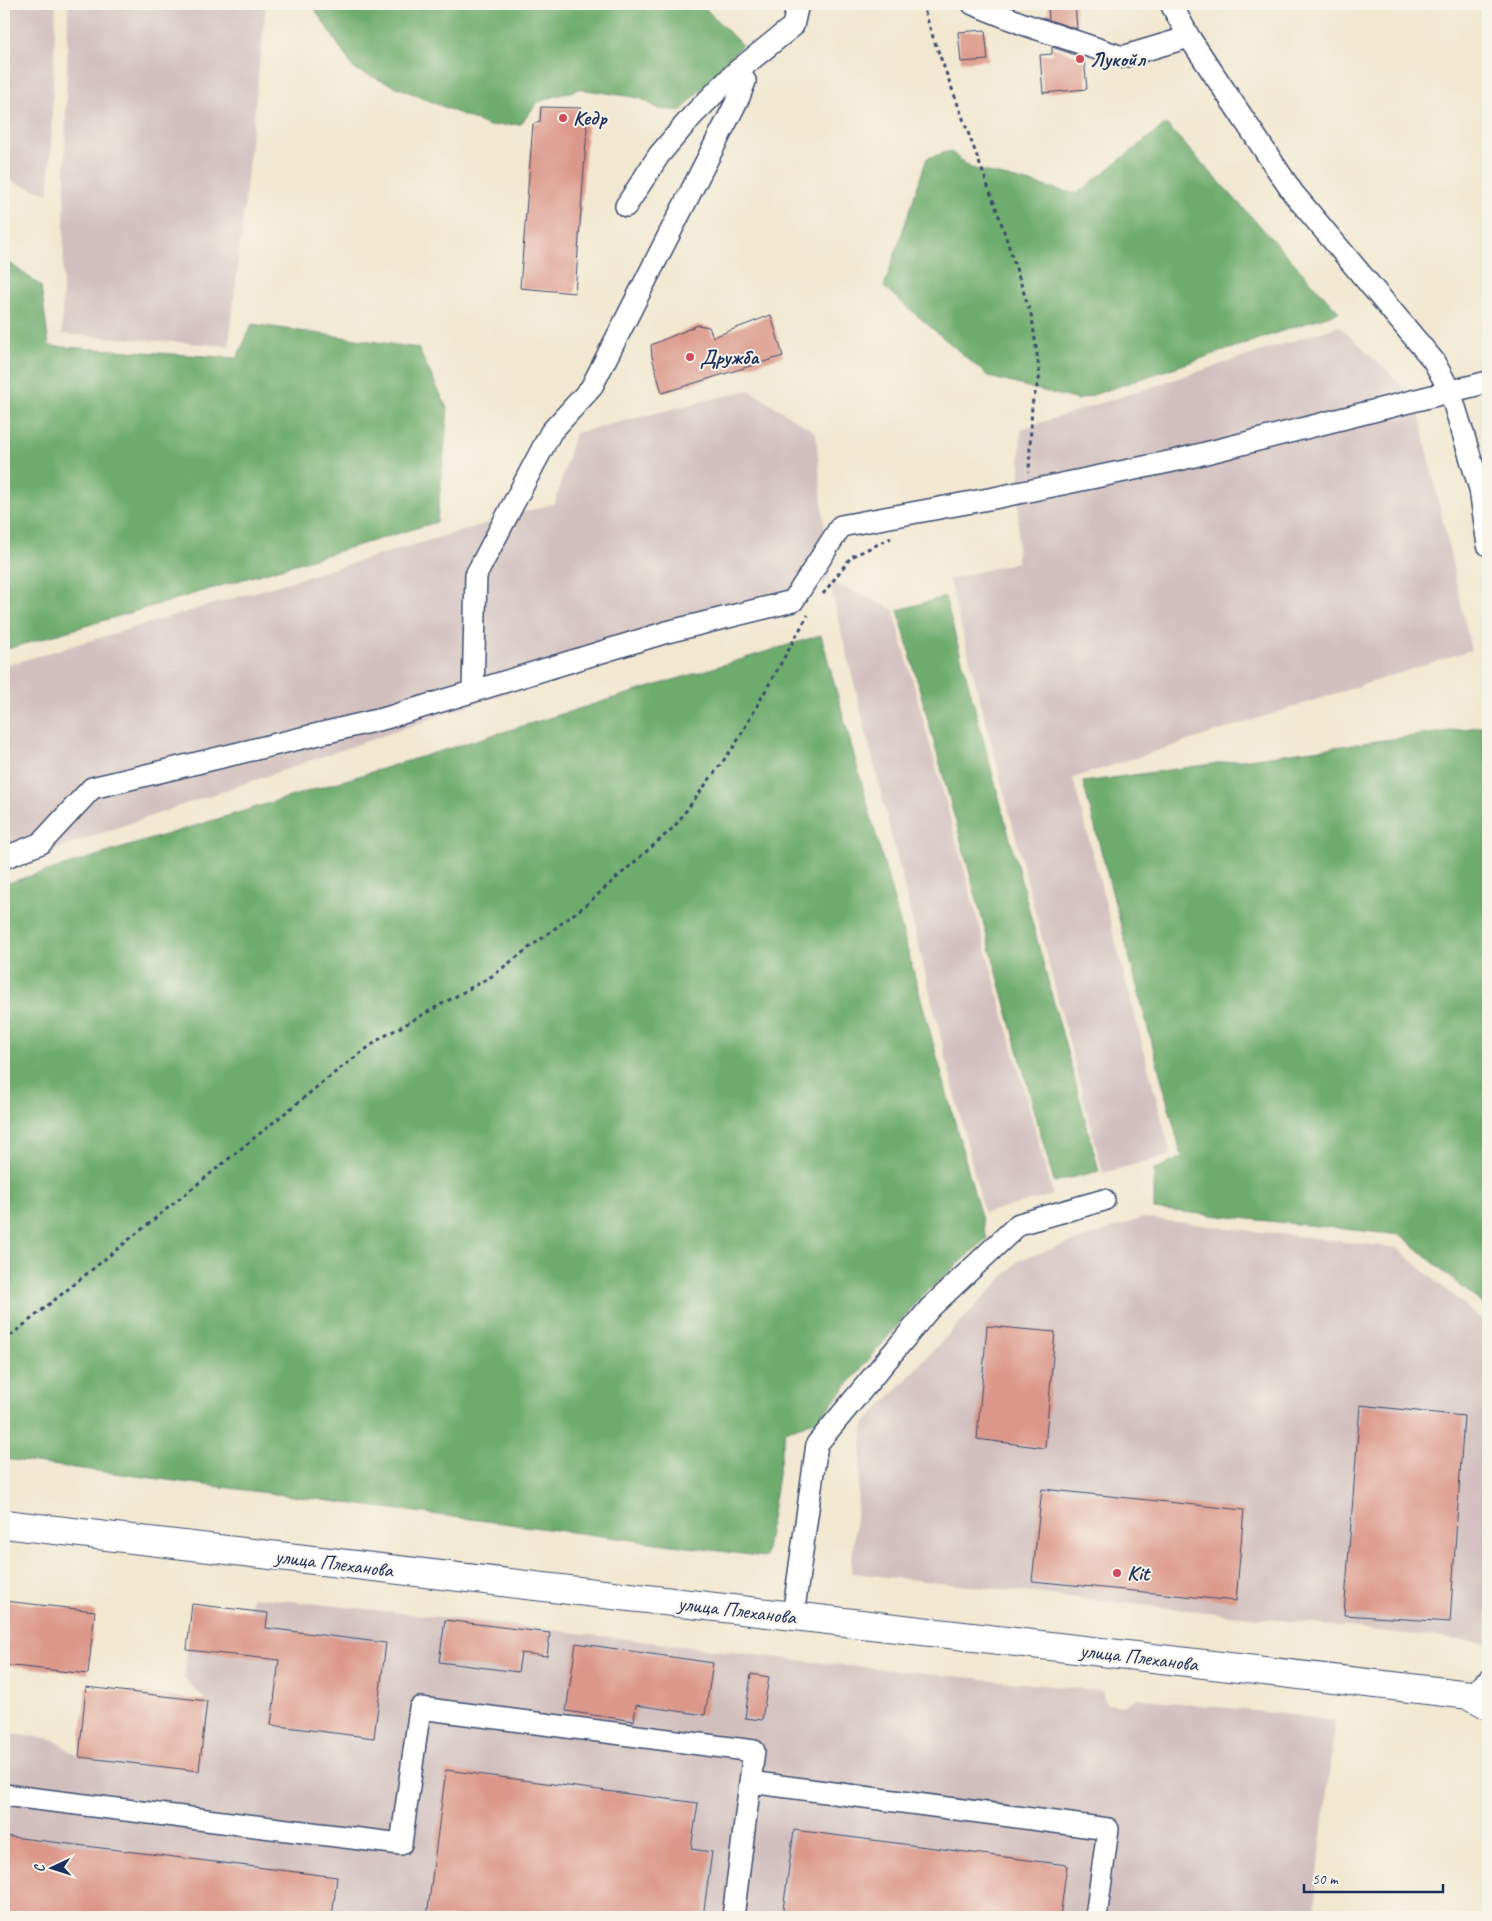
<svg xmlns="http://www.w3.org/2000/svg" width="1492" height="1921" viewBox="0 0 1492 1921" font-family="Caveat,sans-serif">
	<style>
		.industrial { fill: #d1bfbd }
		.forest { fill: #6eac6d; stroke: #446e66 }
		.building { fill: #db9789 }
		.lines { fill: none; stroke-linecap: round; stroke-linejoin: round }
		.minor-casing { stroke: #3b4b6f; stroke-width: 24 }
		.major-casing { stroke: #3b4b6f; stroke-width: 30 }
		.path { stroke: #3b4b6f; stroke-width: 3; stroke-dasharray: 4 4; stroke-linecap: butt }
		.minor { stroke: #fff; stroke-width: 21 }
		.major { stroke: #fff; stroke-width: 28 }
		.poi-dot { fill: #d1495b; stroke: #f7f3e8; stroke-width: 2 }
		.labels { text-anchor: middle; stroke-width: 4; stroke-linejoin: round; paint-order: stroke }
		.poi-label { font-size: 21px; font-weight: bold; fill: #1b2f5e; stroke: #f7f3e8; text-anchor: start }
		.street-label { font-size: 21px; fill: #1b2f5e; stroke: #f7f3e8 }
	</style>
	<rect width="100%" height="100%" fill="#f7f3e8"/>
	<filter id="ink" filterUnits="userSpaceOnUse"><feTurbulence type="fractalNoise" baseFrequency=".02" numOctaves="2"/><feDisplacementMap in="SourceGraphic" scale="10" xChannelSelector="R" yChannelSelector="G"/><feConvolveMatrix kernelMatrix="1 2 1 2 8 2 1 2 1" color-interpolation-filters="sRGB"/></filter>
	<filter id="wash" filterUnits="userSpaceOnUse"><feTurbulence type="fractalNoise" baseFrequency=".0096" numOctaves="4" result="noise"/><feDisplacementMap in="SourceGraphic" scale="20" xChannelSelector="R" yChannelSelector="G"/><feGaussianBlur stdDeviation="1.12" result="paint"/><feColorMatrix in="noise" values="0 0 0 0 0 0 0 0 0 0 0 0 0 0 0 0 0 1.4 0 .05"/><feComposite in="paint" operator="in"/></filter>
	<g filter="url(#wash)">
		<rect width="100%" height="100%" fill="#f2e7d0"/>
		<path class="industrial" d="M 4,4 L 56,4 L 49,194 L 4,179 Z
			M 68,4 L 266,4 L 229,346 L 62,334 Z
			M 1339,326 L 1416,398 L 1471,650 L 1073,778 L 1171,1155 L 1103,1173 L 949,580 L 1017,562 L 1021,429 Z
			M 749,390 L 816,433 L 829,581 L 893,609 L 1053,1195 L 984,1213 L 829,581 L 4,867 L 4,666 L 555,503 L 575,433 Z
			M 1143,1218 L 1397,1248 L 1488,1325 L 1487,1643 L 851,1573 L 864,1424 L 1019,1260 Z
			M 252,1597 L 478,1621 L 804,1661 L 1102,1691 L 1106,1704 L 1123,1706 L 1137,1698 L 1335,1720 L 1313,1917 L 4,1917 L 4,1733 L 53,1739 L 79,1757 L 199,1771 L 207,1701 L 184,1679 L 192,1604 L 249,1611 Z"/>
		<path class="forest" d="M 317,4 L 701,4 L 742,45 L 681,111 L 659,109 L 640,98 L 579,89 L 538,102 L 521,124 L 489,126 L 354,69 L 316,11 Z
			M 1166,124 L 1339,312 L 1078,400 L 989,377 L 884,287 L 927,158 L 950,151 L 971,168 L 1076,194 Z
			M 4,259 L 41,286 L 49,346 L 237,358 L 252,324 L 418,348 L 448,410 L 437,522 L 4,650 Z
			M 945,597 L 1099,1171 L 1054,1182 L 898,610 Z
			M 821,635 L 987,1239 L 922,1296 L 818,1420 L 785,1431 L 765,1557 L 4,1459 L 4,884 Z
			M 1485,726 L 1488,809 L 1488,1309 L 1401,1235 L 1154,1209 L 1154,1170 L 1182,1157 L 1083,782 Z"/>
		<g id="blocks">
			<path class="building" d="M 1048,4 L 1075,4 L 1077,29 L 1049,20 Z
				M 985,30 L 988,60 L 961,62 L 958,32 Z
				M 1052,47 L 1084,58 L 1087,89 L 1043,93 L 1040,55 L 1052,54 Z
				M 541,107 L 581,108 L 587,128 L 575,293 L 520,288 L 533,124 L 540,122 Z
				M 771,315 L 783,356 L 662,393 L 652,357 L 651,345 L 698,325 L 709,327 L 713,337 Z
				M 987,1326 L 1055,1332 L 1045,1448 L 977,1439 Z
				M 1360,1405 L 1464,1416 L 1450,1622 L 1344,1615 Z
				M 1042,1489 L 1244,1510 L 1236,1601 L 1032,1581 Z
				M 4,1601 L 95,1611 L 88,1674 L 4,1665 Z
				M 192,1604 L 268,1613 L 266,1628 L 386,1643 L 374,1738 L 271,1725 L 279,1660 L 187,1650 Z
				M 445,1620 L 550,1633 L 547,1656 L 521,1653 L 518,1672 L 439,1662 Z
				M 576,1643 L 713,1663 L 705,1715 L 636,1705 L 634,1721 L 566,1711 Z
				M 751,1674 L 769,1677 L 762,1720 L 745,1718 Z
				M 86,1687 L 207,1701 L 199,1771 L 79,1757 Z
				M 446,1770 L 698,1803 L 691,1849 L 712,1852 L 703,1917 L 427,1917 Z
				M 794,1830 L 1067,1865 L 1060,1917 L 782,1917 Z
				M 4,1836 L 337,1877 L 332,1917 L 4,1917 Z"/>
		</g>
	</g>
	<g filter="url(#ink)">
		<use href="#blocks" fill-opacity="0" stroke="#3b4b6f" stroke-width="1"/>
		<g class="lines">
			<defs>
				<path id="minor" d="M 973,4 L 1023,24 L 1122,57 L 1189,37
					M 1171,4 L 1189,37 L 1293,193 L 1433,360 L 1450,391 L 1480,489 L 1488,545
					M 626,206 L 659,155 L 693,115 L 736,72
					M 473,691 L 476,575 L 551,432 L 591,388 L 739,97 L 745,81 L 736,72 L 793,26 L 798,4
					M 4,858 L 41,843 L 92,788 L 386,718 L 667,632 L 793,601 L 841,526 L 994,498 L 1178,460 L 1488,382
					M 793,1616 L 817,1444 L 930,1308 L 1019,1224 L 1104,1200
					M 1470,1695 L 1488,1681
					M 750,1782 L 1108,1829 L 1096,1917
					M 4,1795 L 401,1844 L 420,1708 L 754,1751 L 733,1917"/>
				<path id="major" d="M 4,1524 L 1470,1695 L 1488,1705"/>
			</defs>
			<use href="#minor" class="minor-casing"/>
			<use href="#major" class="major-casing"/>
			<path class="path" d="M 922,4 L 933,37 L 1000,219 L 1032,318 L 1040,376 L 1032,404 L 1029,472
				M 823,594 L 851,557 L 891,538
				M 4,1341 L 338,1070 L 381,1038 L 492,976 L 587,904 L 674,827 L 735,745 L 808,615"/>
			<use href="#minor" class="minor"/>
			<use href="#major" class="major"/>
		</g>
	</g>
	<g class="poi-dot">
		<circle cx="1080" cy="59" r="5"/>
		<circle cx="563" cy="118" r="5"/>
		<circle cx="690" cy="357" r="5"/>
		<circle cx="1117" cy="1573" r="5"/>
	</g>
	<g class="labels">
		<g class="poi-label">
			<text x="1090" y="66">Лукойл</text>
			<text x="573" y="125">Кедр</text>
			<text x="700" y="364">Дружба</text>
			<text x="1127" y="1580">Kit</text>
		</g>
		<g class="street-label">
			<text transform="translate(334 1563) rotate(7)" y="7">улица Плеханова</text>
			<text transform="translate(737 1610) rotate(7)" y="7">улица Плеханова</text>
			<text transform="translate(1139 1657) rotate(7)" y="7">улица Плеханова</text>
		</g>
	</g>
	<rect width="1492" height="1921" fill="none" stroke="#f7f3e8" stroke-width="20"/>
	<g transform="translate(52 1868) rotate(266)" stroke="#f7f3e8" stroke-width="4" paint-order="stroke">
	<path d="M0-4L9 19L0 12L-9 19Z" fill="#1b2f5e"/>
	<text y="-8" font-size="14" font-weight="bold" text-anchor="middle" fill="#1b2f5e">С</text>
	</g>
	<path d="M1304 1884v8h139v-8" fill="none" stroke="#1b2f5e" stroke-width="2.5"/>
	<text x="1312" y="1884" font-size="15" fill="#1b2f5e" stroke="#f7f3e8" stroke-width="4" paint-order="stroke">50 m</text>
</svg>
